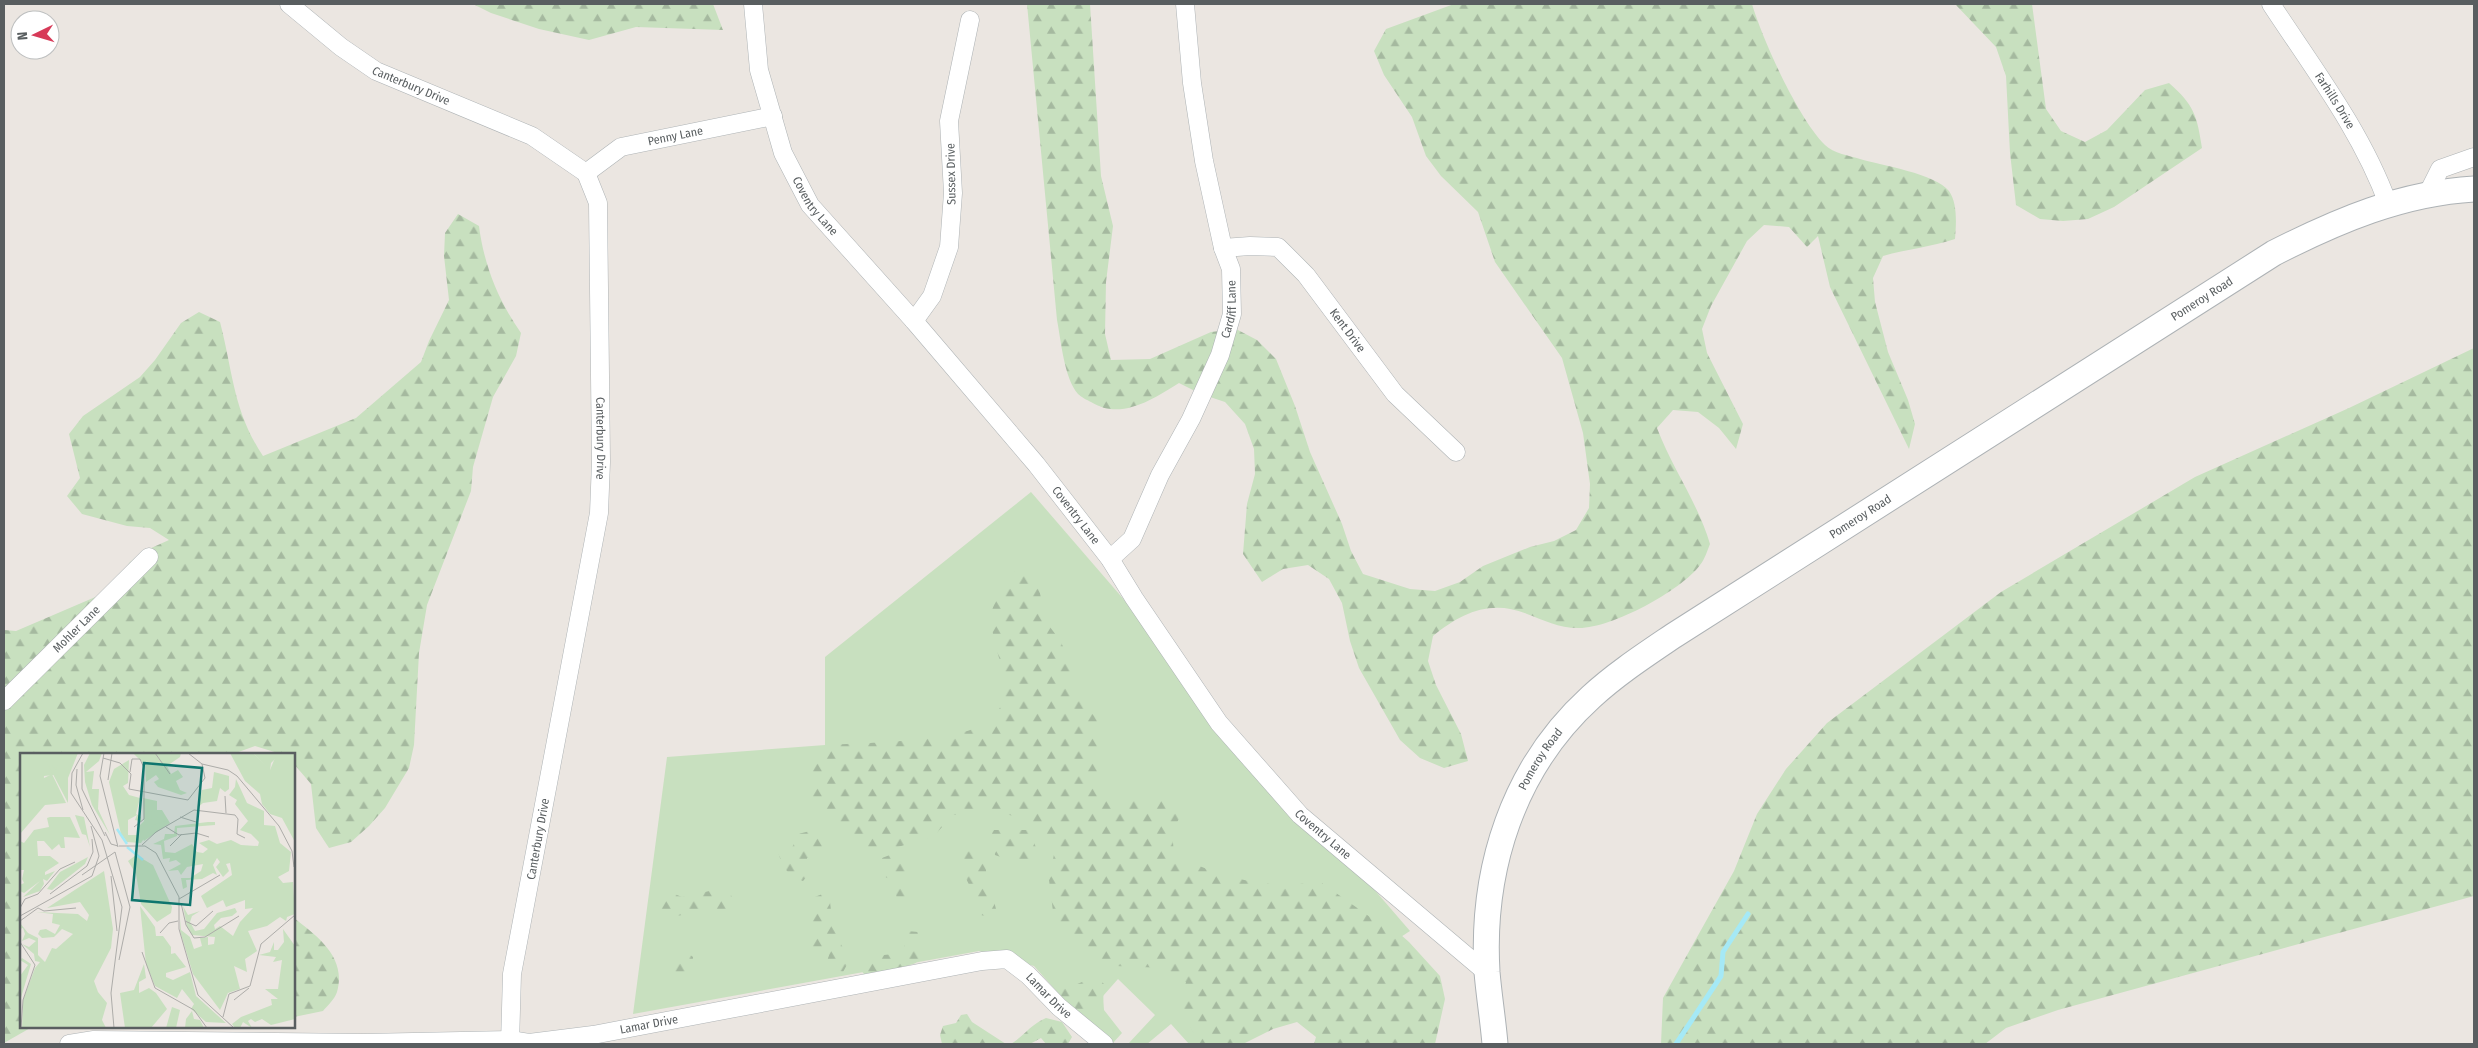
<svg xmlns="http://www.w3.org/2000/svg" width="2478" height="1048" viewBox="0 0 2478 1048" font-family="'Fira Sans Condensed',sans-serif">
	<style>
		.green { fill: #c8e0bf }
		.forest { fill: url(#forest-firs) }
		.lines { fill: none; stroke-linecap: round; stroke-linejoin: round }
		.stream { stroke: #a5e9f6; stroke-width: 5 }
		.street-casing { stroke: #aeb3b5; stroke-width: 19 }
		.secondary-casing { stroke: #adb2b5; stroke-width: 27 }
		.street { stroke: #fff; stroke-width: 18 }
		.secondary { stroke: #fff; stroke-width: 25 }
		.labels { text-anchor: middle; stroke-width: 4; stroke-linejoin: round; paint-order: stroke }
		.street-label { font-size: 12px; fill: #595e60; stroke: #fff }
		.inset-river { fill: none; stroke: #a5e9f6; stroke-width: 2.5 }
		.inset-road { fill: none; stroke: #adaca9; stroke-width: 1 }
		.view { fill: #0f766e; fill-opacity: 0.15; stroke: #0f766e; stroke-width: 2.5 }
		.inset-edge { fill: none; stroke: #595e60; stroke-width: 2.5 }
	</style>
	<defs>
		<pattern id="forest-firs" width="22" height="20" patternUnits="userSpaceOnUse" patternTransform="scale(1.25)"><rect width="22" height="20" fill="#c8e0bf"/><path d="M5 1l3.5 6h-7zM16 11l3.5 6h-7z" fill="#a5b99f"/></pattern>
	</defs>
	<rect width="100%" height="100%" fill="#ebe6e1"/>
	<path class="green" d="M 1031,492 L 1410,931 L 1236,1044 L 1189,1044 L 1171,1024 L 1147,1044 L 1128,1044 L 1155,1015 L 1118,979 L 1103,996 L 1104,1010 L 1122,1033 L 1112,1044 L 1059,994 L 1034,966 L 979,951 L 633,1014 L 667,757 L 825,745 L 825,657 Z"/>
	<path class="forest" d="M 473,4 L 713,4 L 723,30 L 636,27 L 589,40 L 539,29 L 491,13 Z
		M 1027,4 L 1090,4 L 1101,176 L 1113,226 L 1106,282 L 1105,334 L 1111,360 L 1150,359 L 1211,332 L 1236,329 L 1257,340 L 1276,359 L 1295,406 L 1310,452 L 1342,524 L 1351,551 L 1363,574 L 1410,589 L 1435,591 L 1460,582 L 1483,566 L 1530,547 L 1554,541 L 1576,530 L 1589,508 L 1590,484 L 1583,433 L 1562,358 L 1495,262 L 1478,212 L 1441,176 L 1426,156 L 1412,117 L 1384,75 L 1374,51 L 1386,29 L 1454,4 L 1752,4 C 1763,41 1798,118 1825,145 C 1833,153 1850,156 1860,159 C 1881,165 1936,174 1949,191 C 1958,204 1956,225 1955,239 C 1931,247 1907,249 1883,256 L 1873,278 L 1875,302 L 1888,352 L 1908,400 L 1915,424 L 1909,449 L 1830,287 L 1818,236 L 1807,247 L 1789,227 L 1764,225 L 1747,241 L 1711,306 L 1702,329 L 1707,353 L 1743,424 L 1736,449 L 1719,428 L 1698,412 L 1673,410 L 1657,428 C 1672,468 1698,503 1710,544 C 1707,551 1705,559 1700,565 C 1681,591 1610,629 1578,628 C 1559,628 1543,620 1527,614 C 1491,599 1461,613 1433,636 L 1428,661 L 1436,685 L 1461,734 L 1468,761 L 1444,768 L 1420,758 L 1400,740 L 1359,668 L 1350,641 L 1342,603 L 1329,579 L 1308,565 L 1283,569 L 1262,582 L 1243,554 L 1247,504 L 1255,474 L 1254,449 L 1245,424 L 1225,402 L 1201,394 L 1179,383 C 1153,399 1121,421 1091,402 C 1087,400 1081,397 1078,394 C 1064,378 1061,340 1057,320 Z
		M 1955,4 L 2032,4 L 2046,109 L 2061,131 L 2085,142 L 2107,130 L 2145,90 L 2169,83 C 2194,105 2197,115 2202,148 L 2114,207 L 2088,219 L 2063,221 L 2040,219 L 2016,205 L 2010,153 L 2006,76 L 1996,47 Z
		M 458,214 L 479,226 C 484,265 498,300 521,333 L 516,356 L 493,397 L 473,467 L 471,491 L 427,605 L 419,653 L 414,745 L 409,768 L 385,808 L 369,826 L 351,842 L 329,848 L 316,828 L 311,784 L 294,764 L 294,754 L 281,754 L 255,746 L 233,754 L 21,754 L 21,1027 L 32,1027 L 4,1043 L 4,630 L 16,631 L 100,595 L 117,580 L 130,562 L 149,549 L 169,540 L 150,528 L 127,526 L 82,514 L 67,496 L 80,478 L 69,434 L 83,416 L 140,377 L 155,360 L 181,323 L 199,312 L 220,322 C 233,372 233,411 263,456 L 356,418 L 421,362 L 429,341 L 449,300 L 444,256 L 445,233 Z
		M 2474,348 L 2474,896 L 2058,1010 L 2006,1028 L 1985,1044 L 1661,1044 L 1663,998 L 1734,871 L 1757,814 L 1786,769 L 1827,723 L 2001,592 L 2195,477 L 2349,408 Z
		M 1015,571 L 1037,579 L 1046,622 L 1060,640 L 1070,662 L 1072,685 L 1084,706 L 1101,722 L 1096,789 L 1116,800 L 1162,798 L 1183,812 L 1172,831 L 1174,854 C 1207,872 1247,884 1285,885 C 1296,886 1308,882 1319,881 L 1370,917 L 1392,927 L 1409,942 L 1440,976 L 1445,999 L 1435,1044 L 1314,1044 L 1316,1037 L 1297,1022 L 1273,1029 L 1243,1044 L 1200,1044 L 1179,1007 L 1186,982 L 1177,978 L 1166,968 L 1115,966 L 1092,955 L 1055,927 L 1049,880 L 1056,844 C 1012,810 1008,810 953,815 L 933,837 L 887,850 L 863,846 L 842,833 L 824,818 L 813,797 L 810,763 L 825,745 C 863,743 957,742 986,723 C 999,714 1008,697 1005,681 C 1002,663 987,626 992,610 C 996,597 1008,583 1015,571 Z
		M 991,830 L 1029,830 L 1037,850 L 1028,862 L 1012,861 L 995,855 Z
		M 810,831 L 835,842 L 819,856 L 807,858 L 809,874 L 803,881 C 788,876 783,868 778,852 L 792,848 L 798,834 Z
		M 966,851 L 985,852 L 986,871 L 996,909 L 989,917 L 977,914 L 974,895 L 961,868 Z
		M 895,853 L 904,856 L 910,905 L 907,912 L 898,908 L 894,881 L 881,875 L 882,858 Z
		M 714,890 L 732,896 L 732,910 L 714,909 L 661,919 L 654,903 L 667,891 L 682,897 Z
		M 825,893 L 830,902 L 833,927 L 849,961 L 843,972 L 825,968 L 829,955 L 813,950 L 808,912 L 812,898 Z
		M 294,918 C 317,936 347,957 337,992 C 335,999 327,1006 323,1011 L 294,1017 Z
		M 907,931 L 918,932 L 919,958 L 916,963 L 889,972 L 864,974 L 855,963 L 884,955 L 903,953 Z
		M 682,948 L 693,957 L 692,977 L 675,975 L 673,959 Z
		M 1096,976 L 1104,984 L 1103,1003 L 1095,1011 L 1079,1018 L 1059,994 L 1067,980 L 1075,985 Z
		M 967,1014 L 972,1022 L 1006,1044 L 942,1044 L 940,1035 L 943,1026 L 956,1023 L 961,1015 Z
		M 1046,1018 L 1062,1022 L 1072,1037 L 1068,1044 L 1046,1044 L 1041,1038 L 1030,1044 L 1011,1044 C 1024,1036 1031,1024 1046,1018 Z"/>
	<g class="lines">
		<path class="stream" d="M 1676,1044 L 1721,976 L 1723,952 L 1748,914"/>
		<defs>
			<g id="street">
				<path id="s1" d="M 289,4 L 341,47 L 376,71 L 532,136 L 586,173 L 598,203 L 601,462 L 599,513 L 512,974 L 510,1044"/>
				<path id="s2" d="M 753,4 L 759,70 L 783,153 L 810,205 L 914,321 L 1036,464 L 1110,559 L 1134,598 L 1219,723 L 1300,815 L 1487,973"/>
				<path id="s3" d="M 2271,4 C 2313,68 2362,132 2388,204"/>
				<path id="s4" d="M 586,173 L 621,147 L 773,116"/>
				<path d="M 2427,195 L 2440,169 L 2474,157"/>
				<path id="s5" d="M 1223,248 L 1250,246 L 1278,247 L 1306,275 L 1395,394 L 1456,452"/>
				<path d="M 914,321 L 932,296 L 949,247 L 953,193 L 949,121 L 970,20"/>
				<path id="s6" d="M 1110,559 L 1132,539 L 1160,475 L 1191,419 L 1220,355 L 1232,314 L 1231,269 L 1223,248 L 1204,161 L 1192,83 L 1185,4"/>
				<path id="s7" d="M 4,701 L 149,557"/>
				<path id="s8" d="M 69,1044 L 94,1040 L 364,1043 L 510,1040 L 529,1043 L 593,1035 L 982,961 L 1007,959 L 1028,975 L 1059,1007 L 1104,1044"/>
			</g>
			<g id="secondary">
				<path id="s9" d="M 1495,1044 C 1493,1020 1489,996 1487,972 C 1481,869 1513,768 1591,697 C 1616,674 1645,655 1673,636 L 2274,253 C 2337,221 2402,193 2474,189"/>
			</g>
		</defs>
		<use href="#street" class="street-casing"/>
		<use href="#secondary" class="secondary-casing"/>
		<use href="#street" class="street"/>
		<use href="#secondary" class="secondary"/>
	</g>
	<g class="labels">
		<g class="street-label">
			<text dy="4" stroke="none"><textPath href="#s1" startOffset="148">Canterbury Drive</textPath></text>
			<text dy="4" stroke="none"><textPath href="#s3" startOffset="116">Farhills Drive</textPath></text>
			<text dy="4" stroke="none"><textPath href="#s4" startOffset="99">Penny Lane</textPath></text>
			<text transform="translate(951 174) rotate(-91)" y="4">Sussex Drive</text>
			<text dy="4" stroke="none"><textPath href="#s2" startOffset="215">Coventry Lane</textPath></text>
			<text dy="4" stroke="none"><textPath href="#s9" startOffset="1106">Pomeroy Road</textPath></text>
			<text dy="4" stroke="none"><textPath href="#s6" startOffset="281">Cardiff Lane</textPath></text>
			<text dy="4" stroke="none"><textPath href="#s5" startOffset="164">Kent Drive</textPath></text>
			<text dy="4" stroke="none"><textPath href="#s1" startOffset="612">Canterbury Drive</textPath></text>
			<text dy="4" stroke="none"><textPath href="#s2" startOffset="620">Coventry Lane</textPath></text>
			<text dy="4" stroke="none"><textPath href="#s9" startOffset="701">Pomeroy Road</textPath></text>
			<text dy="4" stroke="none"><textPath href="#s7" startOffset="102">Mohler Lane</textPath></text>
			<text dy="4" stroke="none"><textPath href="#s9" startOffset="296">Pomeroy Road</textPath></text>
			<text dy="4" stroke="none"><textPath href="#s2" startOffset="1025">Coventry Lane</textPath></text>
			<text transform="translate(538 839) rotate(-80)" y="4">Canterbury Drive</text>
			<text dy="4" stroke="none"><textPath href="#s8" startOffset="1002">Lamar Drive</textPath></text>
			<text dy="4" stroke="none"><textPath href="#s8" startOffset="582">Lamar Drive</textPath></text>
		</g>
	</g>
	<g transform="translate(20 753)">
		<rect width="275" height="275" fill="#ebe6e1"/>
		<path d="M 0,0 L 43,0 L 43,21 L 24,23 L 23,45 L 0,44 ZM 233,0 L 257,0 L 257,4 L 251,10 L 250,18 ZM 123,45 L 137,48 L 137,57 L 142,57 L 150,70 L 124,88 L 117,75 L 124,68 Z" fill="#c8e0bf"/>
		<path d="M 43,0 L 58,0 L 48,25 L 48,50 L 23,2 L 36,17 ZM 70,0 L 82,0 L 79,8 L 66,19 L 74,18 L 72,36 L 79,36 L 78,56 L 90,82 L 72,52 L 65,29 L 64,12 ZM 113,0 L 161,0 L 160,4 L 147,13 L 151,21 L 158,17 L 163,24 L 156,28 L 160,37 L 167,40 L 161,42 L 138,34 L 134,29 L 139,26 L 136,22 L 126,29 L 125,12 ZM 210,0 L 233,0 L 250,17 L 257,0 L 275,0 L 275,89 L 262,65 L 250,61 L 242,51 L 240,41 L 225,28 ZM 109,7 L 108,30 L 103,33 L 109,42 L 120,45 L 116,61 L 121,64 L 121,68 L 119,68 L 115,67 L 117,62 L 108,67 L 108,82 L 119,82 L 118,77 L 126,69 L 131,69 L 127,65 L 132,67 L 131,61 L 127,61 L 134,56 L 138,67 L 146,68 L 133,72 L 121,90 L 107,89 L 101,81 L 89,29 L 94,16 ZM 194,19 L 209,23 L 209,36 L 205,39 L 200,35 L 197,48 L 183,50 L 177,55 L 182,37 L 192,35 ZM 32,21 L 46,50 L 25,52 L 0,81 L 0,24 L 8,33 ZM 216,26 L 227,50 L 244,58 L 244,72 L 255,73 L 260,90 L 271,99 L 269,118 L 258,124 L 263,130 L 273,129 L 275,161 L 267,164 L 266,168 L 260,164 L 247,173 L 228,178 L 237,198 L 225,206 L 227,219 L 214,213 L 220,236 L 208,240 L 200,257 L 173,221 L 160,178 L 160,166 L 161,177 L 170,184 L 174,196 L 182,193 L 180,185 L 188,184 L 188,192 L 194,191 L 195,184 L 172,182 L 167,174 L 163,153 L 168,162 L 180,158 L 172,163 L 170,169 L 175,178 L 184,176 L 197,160 L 215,155 L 217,159 L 212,163 L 201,165 L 194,172 L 195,176 L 200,173 L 213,183 L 220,169 L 233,155 L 225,156 L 225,147 L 206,154 L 203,147 L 187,155 L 181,143 L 212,122 L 210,110 L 206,111 L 209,118 L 203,124 L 196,114 L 200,109 L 197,105 L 193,112 L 197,122 L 193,120 L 182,126 L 166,127 L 167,134 L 163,136 L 161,125 L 170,125 L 181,118 L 183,111 L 167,114 L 161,122 L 158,117 L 148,118 L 161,111 L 156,107 L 149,109 L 150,105 L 143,106 L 141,92 L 133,91 L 144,86 L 145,81 L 154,81 L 155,73 L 188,69 L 195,69 L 195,72 L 157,75 L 157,83 L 144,88 L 145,99 L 155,100 L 172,91 L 177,99 L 183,100 L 188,96 L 179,90 L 189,87 L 197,91 L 211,87 L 221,92 L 238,93 L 239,89 L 231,81 L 220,77 L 228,68 L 215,51 L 217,47 L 209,42 L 215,34 ZM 55,62 L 64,64 L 70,94 L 66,82 L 62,81 ZM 30,64 L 50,64 L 60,85 L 44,84 L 45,95 L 41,95 L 39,91 L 32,97 L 24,88 L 17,88 L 18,103 L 30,103 L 39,110 L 25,119 L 25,122 L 35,118 L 27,128 L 23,126 L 24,131 L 20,138 L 3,144 L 20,128 L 4,140 L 0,138 L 0,132 L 4,130 L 2,126 L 4,117 L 0,117 L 0,88 L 4,90 L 14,77 L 29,74 L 27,65 ZM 116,102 L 133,112 L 152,154 L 151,160 L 137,169 L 121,151 L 116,121 L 108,108 ZM 68,104 L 65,111 L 32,137 L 27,136 L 40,119 ZM 84,118 L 93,176 L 91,195 L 74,228 L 78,239 L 87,250 L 82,267 L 86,275 L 2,275 L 3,247 L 15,215 L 20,209 L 15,208 L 14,201 L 2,191 L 9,194 L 16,188 L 9,185 L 2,188 L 5,181 L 3,175 L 0,176 L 0,170 L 8,180 L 18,185 L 18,202 L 25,209 L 32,195 L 36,196 L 53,181 L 42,176 L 34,184 L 22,185 L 18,181 L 20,177 L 26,176 L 35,181 L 40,172 L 32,170 L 33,161 L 16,159 L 58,161 L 67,168 L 69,162 L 60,149 L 27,155 ZM 120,153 L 135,174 L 136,183 L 143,183 L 151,194 L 151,201 L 155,200 L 166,214 L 146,220 L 146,224 L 153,227 L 170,219 L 176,243 L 206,270 L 186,269 L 171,256 L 174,251 L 162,236 L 157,245 L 135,233 L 126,211 ZM 263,176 L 275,193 L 275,266 L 251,272 L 242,266 L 235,269 L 231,266 L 228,268 L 232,275 L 223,269 L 220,275 L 215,275 L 212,271 L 221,264 L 252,252 L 251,246 L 258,246 L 245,236 L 258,236 L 262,207 L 253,209 L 256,204 L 239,202 L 250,199 L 254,189 L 254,197 L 258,197 L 264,189 ZM 2,205 L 11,211 L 0,248 L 0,223 L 8,212 L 0,207 ZM 124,211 L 126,225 L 119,229 L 119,240 L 129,235 L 136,240 L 147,256 L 131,275 L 105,275 L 100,240 L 114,237 ZM 152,254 L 160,257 L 156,275 L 146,275 ZM 172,258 L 174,266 L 180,267 L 184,275 L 165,275 L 166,266 Z" fill="#c8e0bf"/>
		<path class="inset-river" d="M 97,76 L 107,91M 107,94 L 123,107"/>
		<path class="inset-road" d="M 63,0 L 52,20 L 51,40 L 82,87 L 102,154 L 91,240 L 94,275M 84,0 L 80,23 L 98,94M 135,0 L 150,21M 168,0 L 182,11 L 208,17 L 217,23 L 259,73 L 272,98 L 274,114M 83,5 L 100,10 L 111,21 L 109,36 L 168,47 L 185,25 L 182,11M 62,9 L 62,36 L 85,83M 57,16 L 56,32 L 63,57M 110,19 L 112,6 L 120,6 L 124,15 L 124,66 L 114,74M 88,27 L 92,0M 205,43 L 206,60M 160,64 L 176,69M 146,74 L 159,82 L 176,80 L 189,84M 85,79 L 91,91 L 98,93M 122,92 L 136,79 L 174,57 L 215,62 L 218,66 L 217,81 L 225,85M 99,93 L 125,93 L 136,100 L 159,144 L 159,176 L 178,242 L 214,275M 150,93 L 162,81M 62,122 L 95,99 L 110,154 L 99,207M 91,123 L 97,178M 30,141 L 67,113 L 73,99 L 72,86M 159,146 L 200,122M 161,150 L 166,172 L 174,185 L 185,184 L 219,163M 0,155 L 5,146 L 18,141 L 40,116 L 55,109M 0,163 L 72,123 L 79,103 L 71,73M 0,168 L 18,155 L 24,158 L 56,155M 165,168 L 176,173 L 193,158M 140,180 L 149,170 L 158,168M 0,189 L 15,212 L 3,247 L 1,275M 122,199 L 135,235 L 174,257 L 187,275M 214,247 L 229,235M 203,264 L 209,241 L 230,233 L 241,191 L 275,162"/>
		<path class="view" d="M 124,10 L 182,15 L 170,152 L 112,147 Z"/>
		<rect width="275" height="275" class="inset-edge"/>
	</g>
	<rect width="2478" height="1048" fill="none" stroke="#595e60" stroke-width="10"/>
	<g transform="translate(35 35) rotate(265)"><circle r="24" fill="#ffffff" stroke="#bdbfbf"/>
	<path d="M0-4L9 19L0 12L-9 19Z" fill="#d73a58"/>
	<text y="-8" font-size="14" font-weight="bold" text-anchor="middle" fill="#595e60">N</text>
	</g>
</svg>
